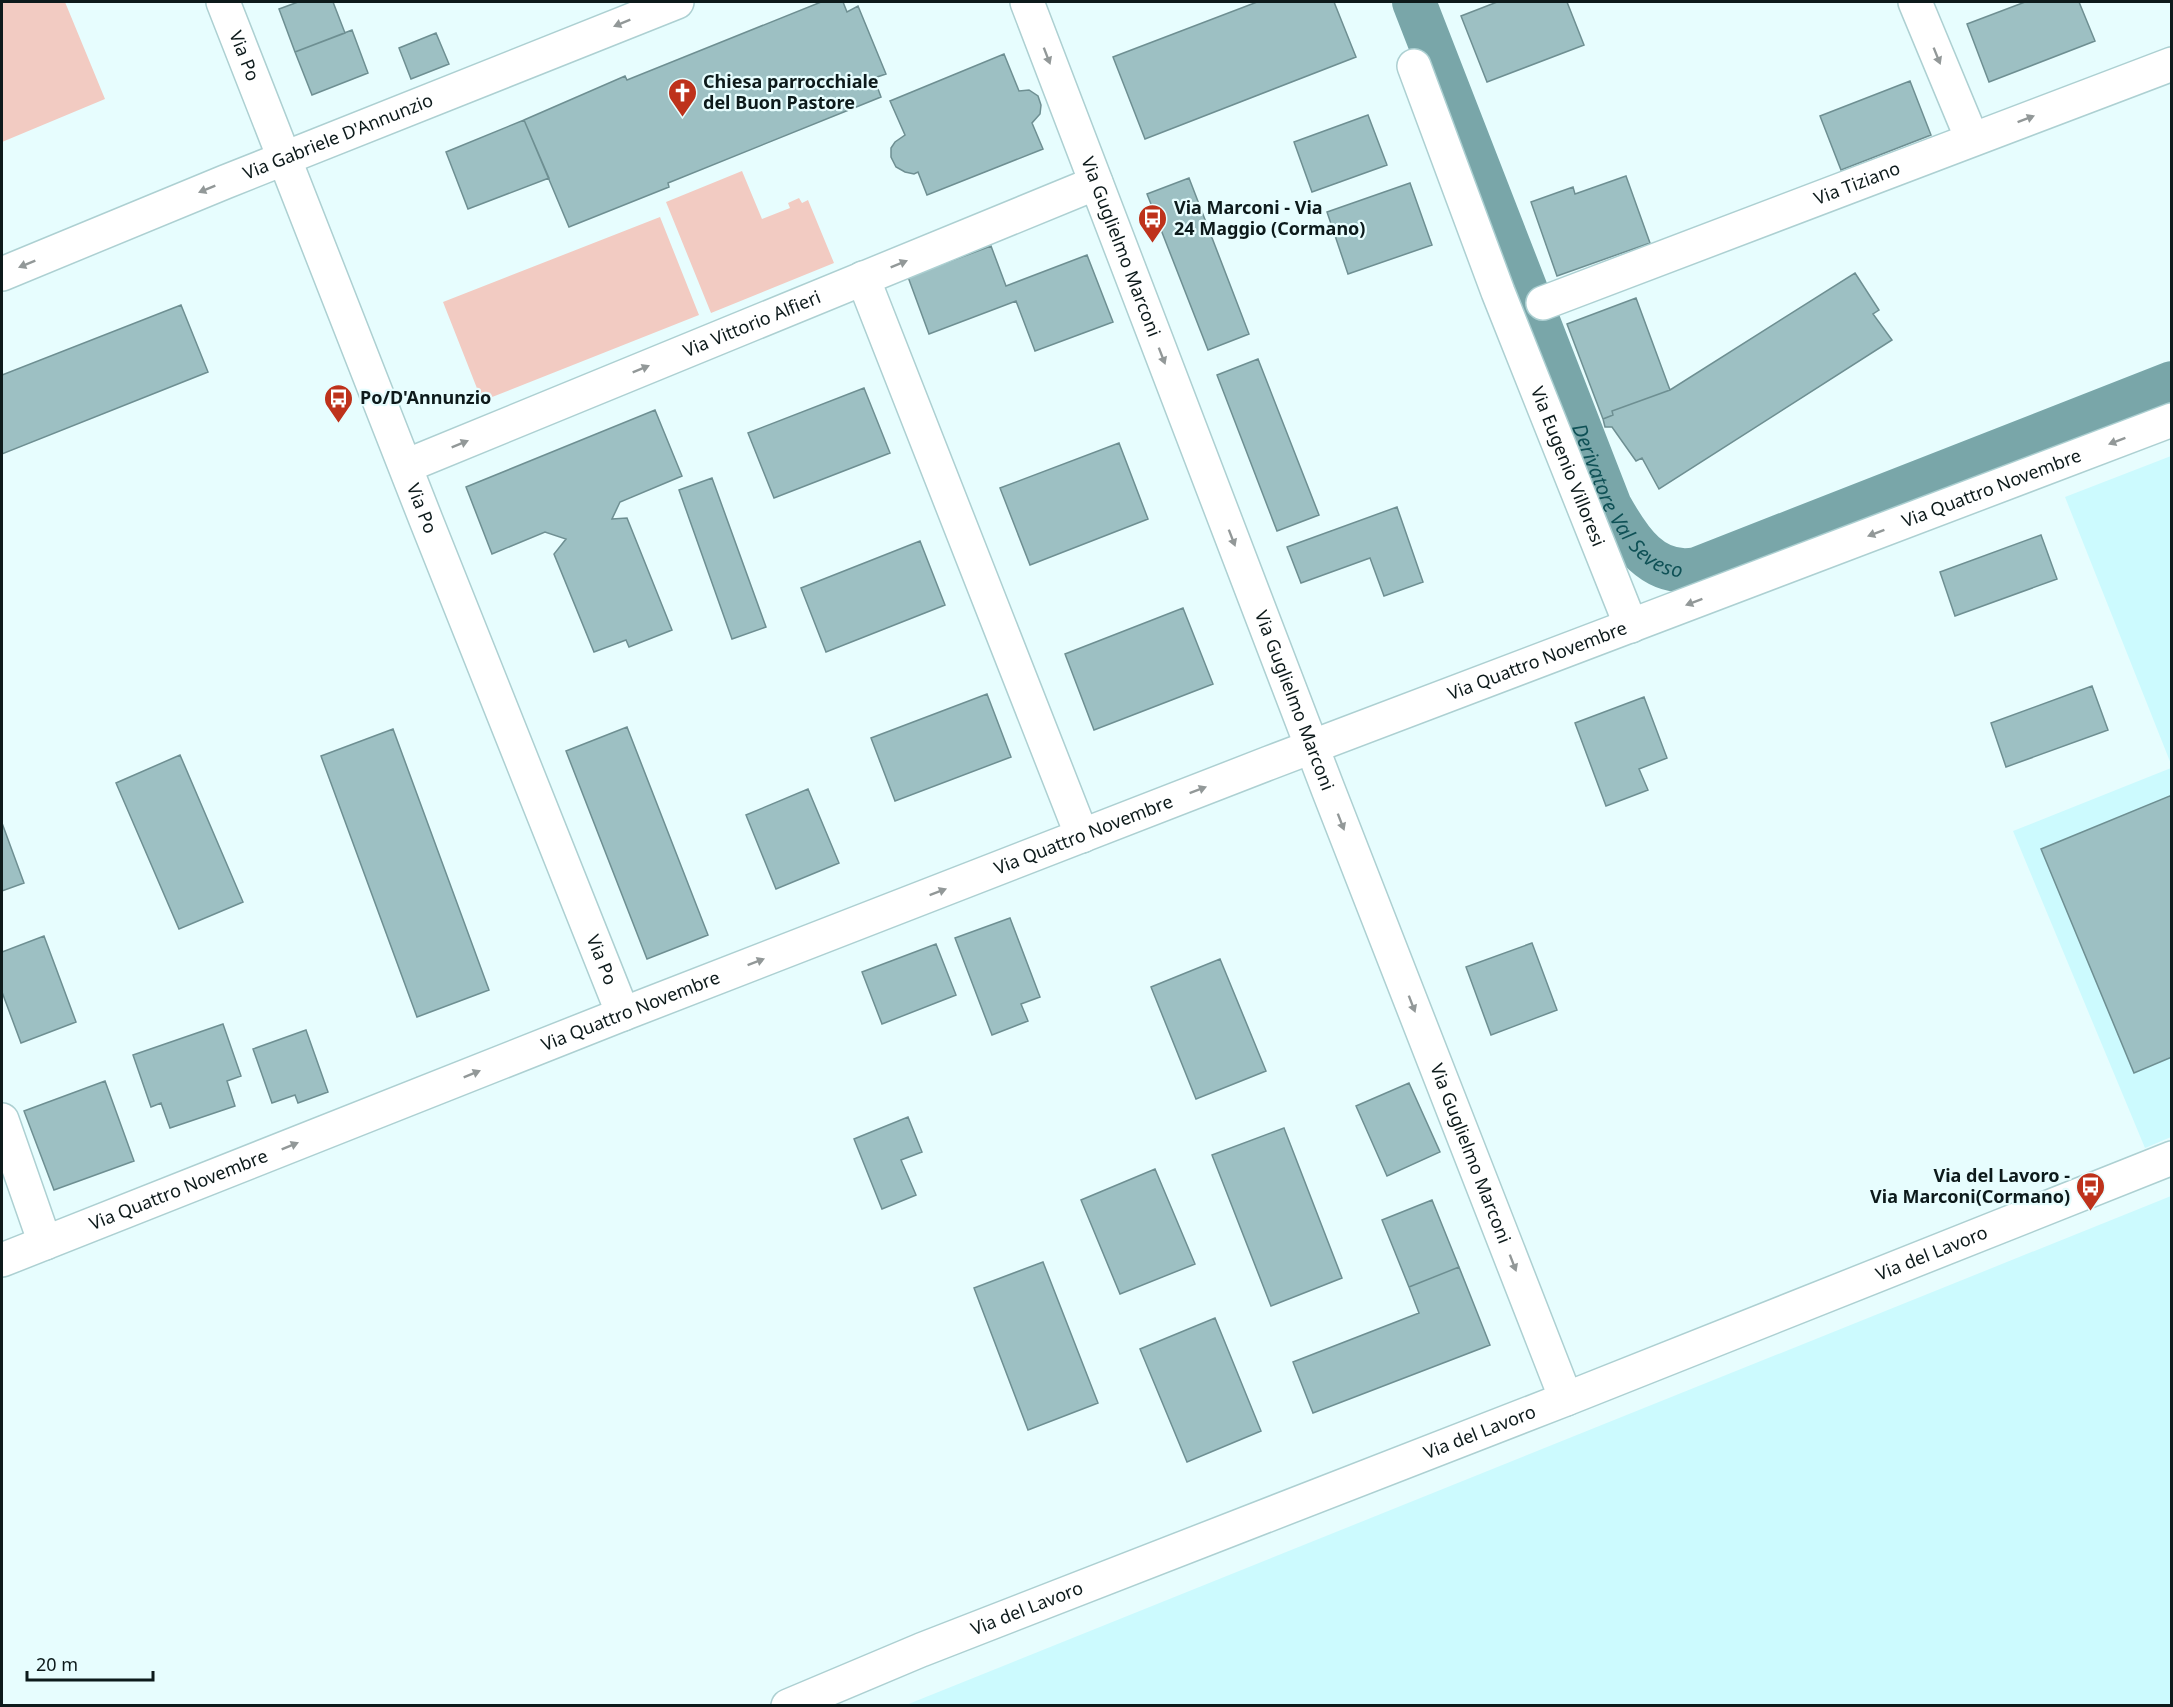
<svg xmlns="http://www.w3.org/2000/svg" width="2173" height="1707" viewBox="0 0 2173 1707" font-family="'Noto Sans',sans-serif">
	<style>
		.built { fill: #ccfafe }
		.green { fill: #f2cbc2 }
		.lines { fill: none; stroke-linecap: round; stroke-linejoin: round }
		.canal { stroke: #79a6a9; stroke-width: 44 }
		.building { fill: #9dc0c3; stroke: #6e8f92; stroke-width: 1.5 }
		.minor-casing { stroke: #add0d2; stroke-width: 36 }
		.minor { stroke: #fff; stroke-width: 33 }
		.oneway { fill: #929898 }
		.labels { text-anchor: middle; stroke-width: 4.5; stroke-linejoin: round; paint-order: stroke }
		.street-label { font-size: 18px; fill: #0d1a1b; stroke: #e7fdfe }
		.poi-label { font-size: 18px; font-weight: bold; fill: #0d1a1b; stroke: #e7fdfe; text-anchor: start }
		.water-label { font-size: 20px; font-style: italic; fill: #0f5156; stroke: #e7fdfe }
	</style>
	<rect width="100%" height="100%" fill="#e7fdfe"/>
	<path class="built" d="M 2171,456 L 2171,764 L 2065,497 Z
		M 2171,768 L 2171,1137 L 2145,1148 L 2013,831 Z
		M 2171,1196 L 2171,1705 L 905,1705 L 906,1705 Z"/>
	<path class="green" d="M 2,2 L 65,2 L 105,99 L 2,142 Z
		M 742,171 L 762,219 L 790,208 L 788,203 L 799,198 L 802,203 L 808,200 L 834,263 L 711,313 L 666,202 Z
		M 660,217 L 699,315 L 482,401 L 443,302 Z"/>
	<g class="lines">
		<path class="canal" id="s1" d="M 1414,2 L 1610,506 C 1629,540 1653,578 1697,569 L 2172,383"/>
	</g>
	<path class="building" d="M 298,2 L 333,2 L 345,33 L 295,52 L 279,9 Z
		M 821,2 L 843,2 L 847,12 L 858,6 L 886,74 L 874,78 L 881,97 L 668,183 L 669,187 L 569,227 L 524,120 L 625,76 L 627,80 Z
		M 1257,2 L 1334,2 L 1356,57 L 1145,139 L 1113,57 Z
		M 1497,2 L 1567,2 L 1584,45 L 1487,82 L 1461,16 Z
		M 2025,2 L 2079,2 L 2095,41 L 1989,82 L 1967,24 Z
		M 352,30 L 368,73 L 312,95 L 295,52 Z
		M 436,33 L 449,64 L 411,79 L 399,48 Z
		M 1004,54 L 1019,91 L 1029,90 L 1038,96 L 1041,105 L 1040,114 L 1032,123 L 1043,149 L 927,195 L 918,172 L 914,174 L 905,172 L 896,167 L 891,157 L 891,148 L 895,142 L 905,135 L 890,101 Z
		M 1910,81 L 1931,135 L 1841,170 L 1820,116 Z
		M 1368,115 L 1387,165 L 1312,192 L 1294,142 Z
		M 524,120 L 549,178 L 468,209 L 446,152 Z
		M 1626,176 L 1650,243 L 1557,276 L 1531,202 L 1573,187 L 1575,194 Z
		M 1189,178 L 1249,334 L 1208,350 L 1147,194 Z
		M 1410,183 L 1432,245 L 1348,274 L 1327,212 Z
		M 991,246 L 1006,286 L 1087,255 L 1113,322 L 1035,351 L 1016,301 L 929,334 L 908,277 Z
		M 1855,273 L 1879,310 L 1873,314 L 1892,340 L 1659,489 L 1642,458 L 1636,461 L 1612,427 L 1605,427 L 1603,419 L 1613,415 L 1612,411 L 1670,390 Z
		M 1636,298 L 1670,390 L 1612,411 L 1613,415 L 1603,419 L 1567,324 Z
		M 181,305 L 208,372 L 2,454 L 2,375 Z
		M 1258,359 L 1319,515 L 1277,531 L 1217,375 Z
		M 864,388 L 890,453 L 774,498 L 748,433 Z
		M 655,410 L 682,476 L 620,502 L 612,519 L 627,518 L 672,630 L 629,647 L 626,640 L 594,652 L 554,554 L 566,539 L 545,532 L 492,554 L 466,487 Z
		M 1119,443 L 1148,519 L 1030,565 L 1000,488 Z
		M 712,478 L 766,627 L 732,639 L 679,490 Z
		M 1397,507 L 1423,582 L 1384,596 L 1370,558 L 1301,583 L 1287,547 Z
		M 2041,535 L 2057,579 L 1955,616 L 1940,572 Z
		M 920,541 L 945,605 L 826,652 L 801,588 Z
		M 1183,608 L 1213,684 L 1094,730 L 1065,654 Z
		M 2092,686 L 2108,730 L 2006,767 L 1991,723 Z
		M 987,694 L 1011,757 L 895,801 L 871,738 Z
		M 1644,697 L 1667,758 L 1639,769 L 1648,790 L 1606,806 L 1575,723 Z
		M 627,727 L 708,935 L 647,959 L 566,751 Z
		M 393,729 L 489,990 L 417,1017 L 321,756 Z
		M 180,755 L 243,902 L 179,929 L 116,783 Z
		M 808,789 L 839,863 L 776,889 L 746,815 Z
		M 2172,795 L 2172,1057 L 2134,1073 L 2041,849 Z
		M 2,823 L 24,883 L 2,891 Z
		M 1010,918 L 1040,997 L 1021,1004 L 1028,1021 L 992,1035 L 955,938 Z
		M 44,936 L 76,1022 L 21,1043 L 2,992 L 2,952 Z
		M 1532,943 L 1557,1010 L 1491,1035 L 1466,967 Z
		M 936,944 L 956,995 L 882,1024 L 862,972 Z
		M 1220,959 L 1266,1071 L 1196,1099 L 1151,987 Z
		M 223,1024 L 241,1076 L 227,1081 L 235,1106 L 170,1128 L 161,1103 L 151,1107 L 133,1055 Z
		M 306,1030 L 328,1092 L 298,1103 L 295,1095 L 272,1103 L 253,1049 Z
		M 105,1081 L 134,1161 L 54,1190 L 24,1111 Z
		M 1409,1083 L 1440,1152 L 1387,1176 L 1356,1106 Z
		M 908,1117 L 922,1152 L 901,1160 L 916,1195 L 882,1209 L 854,1139 Z
		M 1284,1128 L 1342,1278 L 1271,1306 L 1212,1155 Z
		M 1155,1169 L 1195,1264 L 1120,1294 L 1081,1200 Z
		M 1432,1200 L 1459,1267 L 1409,1287 L 1382,1220 Z
		M 1043,1262 L 1098,1403 L 1028,1430 L 974,1288 Z
		M 1459,1267 L 1490,1345 L 1313,1413 L 1293,1362 L 1419,1313 L 1409,1287 Z
		M 1215,1318 L 1261,1431 L 1187,1462 L 1140,1349 Z"/>
	<g class="lines">
		<defs>
			<g id="minor">
				<path id="s2" d="M 223,2 L 426,520 L 623,1014"/>
				<path id="s3" d="M 1027,2 L 1328,789 L 1566,1399"/>
				<path d="M 1915,2 L 1972,139"/>
				<path id="s4" d="M 1414,66 L 1498,292 L 1631,626"/>
				<path id="s5" d="M 2,274 L 225,182 L 677,2"/>
				<path d="M 863,278 L 1082,836"/>
				<path id="s6" d="M 1543,303 L 2172,64"/>
				<path id="s7" d="M 406,466 L 1096,183"/>
				<path d="M 2,1120 L 45,1243"/>
				<path id="s8" d="M 2,1260 L 623,1014 L 1269,763 L 2172,420"/>
				<path id="s9" d="M 788,1706 L 921,1650 L 1566,1399 L 2172,1158"/>
			</g>
		</defs>
		<use href="#minor" class="minor-casing"/>
		<use href="#minor" class="minor"/>
	</g>
	<defs><path id="oneway-solid" d="M-6-.8H1V-3.2L6.5 0L1 3.2V.8H-6Z" transform="scale(1.5)"/></defs>
	<g class="oneway">
		<use href="#oneway-solid" transform="translate(622 23) rotate(158)"/>
		<use href="#oneway-solid" transform="translate(1047 56) rotate(69)"/>
		<use href="#oneway-solid" transform="translate(1937 56) rotate(68)"/>
		<use href="#oneway-solid" transform="translate(2026 119) rotate(-21)"/>
		<use href="#oneway-solid" transform="translate(207 189) rotate(158)"/>
		<use href="#oneway-solid" transform="translate(27 264) rotate(158)"/>
		<use href="#oneway-solid" transform="translate(899 264) rotate(-22)"/>
		<use href="#oneway-solid" transform="translate(1162 356) rotate(69)"/>
		<use href="#oneway-solid" transform="translate(641 369) rotate(-22)"/>
		<use href="#oneway-solid" transform="translate(2117 441) rotate(159)"/>
		<use href="#oneway-solid" transform="translate(460 444) rotate(-22)"/>
		<use href="#oneway-solid" transform="translate(1876 533) rotate(159)"/>
		<use href="#oneway-solid" transform="translate(1232 538) rotate(69)"/>
		<use href="#oneway-solid" transform="translate(1694 602) rotate(159)"/>
		<use href="#oneway-solid" transform="translate(1198 790) rotate(-21)"/>
		<use href="#oneway-solid" transform="translate(1341 822) rotate(69)"/>
		<use href="#oneway-solid" transform="translate(938 892) rotate(-21)"/>
		<use href="#oneway-solid" transform="translate(756 962) rotate(-21)"/>
		<use href="#oneway-solid" transform="translate(1412 1004) rotate(69)"/>
		<use href="#oneway-solid" transform="translate(472 1074) rotate(-22)"/>
		<use href="#oneway-solid" transform="translate(290 1146) rotate(-22)"/>
		<use href="#oneway-solid" transform="translate(1513 1263) rotate(69)"/>
	</g>
	<defs>
		<symbol id="church-pin" viewBox="-11 -11 22 30"><path d="M0 17L-7.5 6A9.5 9.5 0 1 1 7.5 6Z" fill="#be321b" stroke="#e7fdfe"/><path d="M-1.2-6h2.4v3.5h3.3v2.4h-3.3V6h-2.4V-.1h-3.3v-2.4h3.3Z" fill="#fff"/></symbol>
		<symbol id="bus-pin" viewBox="-11 -11 22 30"><path d="M0 17L-7.5 6A9.5 9.5 0 1 1 7.5 6Z" fill="#be321b" stroke="#e7fdfe"/><path d="M-5-6H5V4H4V6H2V4H-2V6H-4V4H-5ZM-3.5-4V0h7V-4ZM-3.5 1.2v1.5H-2V1.2ZM2 1.2v1.5H3.5V1.2Z" fill="#fff"/></symbol>
	</defs>
	<g fill-rule="evenodd">
		<use href="#church-pin" x="666" y="76" width="33" height="45"/>
		<use href="#bus-pin" x="1136" y="202" width="33" height="45"/>
		<use href="#bus-pin" x="322" y="382" width="33" height="45"/>
		<use href="#bus-pin" x="2074" y="1170" width="33" height="45"/>
	</g>
	<g class="labels">
		<g class="street-label">
			<text dy="6" stroke="none"><textPath href="#s2" startOffset="58">Via Po</textPath></text>
			<text dy="6" stroke="none"><textPath href="#s5" startOffset="363">Via Gabriele D'Annunzio</textPath></text>
			<text dy="6" stroke="none"><textPath href="#s6" startOffset="336">Via Tiziano</textPath></text>
			<text dy="6" stroke="none"><textPath href="#s3" startOffset="262">Via Guglielmo Marconi</textPath></text>
			<text dy="6" stroke="none"><textPath href="#s7" startOffset="374">Via Vittorio Alfieri</textPath></text>
			<text dy="6" stroke="none"><textPath href="#s4" startOffset="429">Via Eugenio Villoresi</textPath></text>
			<text dy="6" stroke="none"><textPath href="#s8" startOffset="2134">Via Quattro Novembre</textPath></text>
			<text dy="6" stroke="none"><textPath href="#s2" startOffset="544">Via Po</textPath></text>
			<text dy="6" stroke="none"><textPath href="#s8" startOffset="1648">Via Quattro Novembre</textPath></text>
			<text dy="6" stroke="none"><textPath href="#s3" startOffset="748">Via Guglielmo Marconi</textPath></text>
			<text dy="6" stroke="none"><textPath href="#s8" startOffset="1162">Via Quattro Novembre</textPath></text>
			<text dy="6" stroke="none"><textPath href="#s2" startOffset="1030">Via Po</textPath></text>
			<text dy="6" stroke="none"><textPath href="#s8" startOffset="676">Via Quattro Novembre</textPath></text>
			<text dy="6" stroke="none"><textPath href="#s3" startOffset="1234">Via Guglielmo Marconi</textPath></text>
			<text dy="6" stroke="none"><textPath href="#s8" startOffset="190">Via Quattro Novembre</textPath></text>
			<text dy="6" stroke="none"><textPath href="#s9" startOffset="1230">Via del Lavoro</textPath></text>
			<text dy="6" stroke="none"><textPath href="#s9" startOffset="744">Via del Lavoro</textPath></text>
			<text dy="6" stroke="none"><textPath href="#s9" startOffset="258">Via del Lavoro</textPath></text>
		</g>
		<g class="poi-label">
			<text x="703" y="88">Chiesa parrocchiale<tspan x="703" dy="21">del Buon Pastore</tspan></text>
			<text x="1174" y="214">Via Marconi - Via<tspan x="1174" dy="21">24 Maggio (Cormano)</tspan></text>
			<text x="360" y="404">Po/D'Annunzio</text>
			<text x="2070" y="1182" text-anchor="end">Via del Lavoro -<tspan x="2070" dy="21">Via Marconi(Cormano)</tspan></text>
		</g>
		<g class="water-label">
			<text dy="7" stroke="none"><textPath href="#s1" startOffset="548">Derivatore Val Seveso</textPath></text>
		</g>
	</g>
	<rect width="2173" height="1707" fill="none" stroke="#0d1a1b" stroke-width="6"/>
	<path d="M27 1671v9h126v-9" fill="none" stroke="#0d1a1b" stroke-width="3"/>
	<text x="36" y="1671" font-size="18" fill="#0d1a1b" stroke="#e7fdfe" stroke-width="4.5" paint-order="stroke">20 m</text>
</svg>
